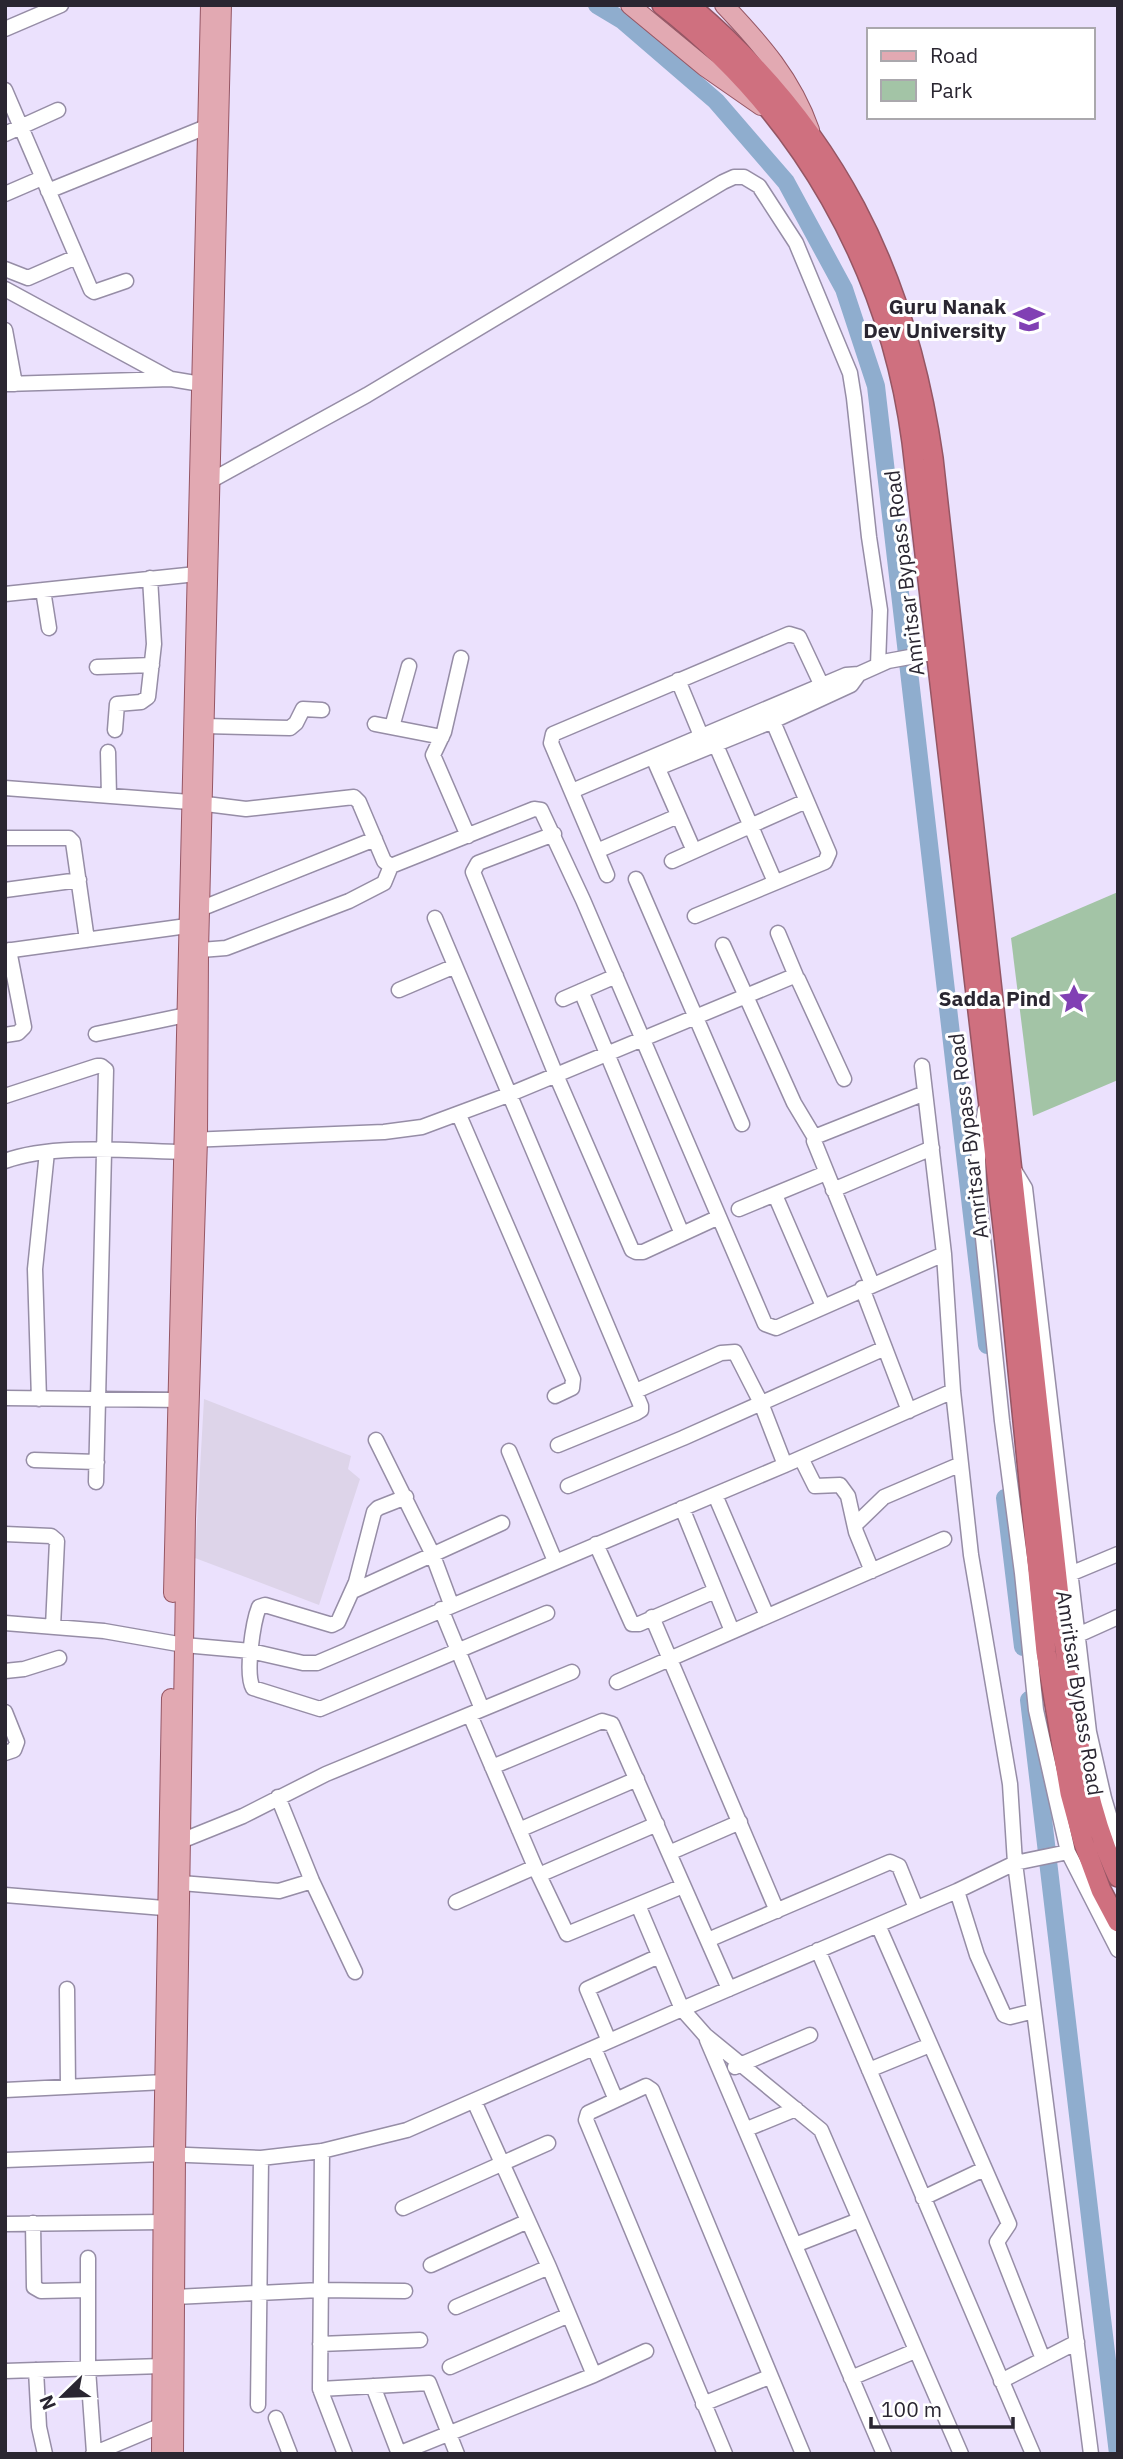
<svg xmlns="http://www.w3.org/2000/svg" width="1123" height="2459" viewBox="0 0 1123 2459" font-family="'IBM Plex Sans',sans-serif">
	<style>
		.industrial { fill: #ddd4e9 }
		.green { fill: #a3c4a6 }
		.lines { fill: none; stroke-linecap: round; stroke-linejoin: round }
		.river { stroke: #8fadce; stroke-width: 18 }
		.minor-casing { stroke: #968da6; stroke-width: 17 }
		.major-casing { stroke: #955664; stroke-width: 20 }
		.highway-casing { stroke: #955664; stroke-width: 22 }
		.minor { stroke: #fff; stroke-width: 14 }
		.major { stroke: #e2a9b2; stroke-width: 18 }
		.highway { stroke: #cf707f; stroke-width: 19 }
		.labels { text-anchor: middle; stroke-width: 6; stroke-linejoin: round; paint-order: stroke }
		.poi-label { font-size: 21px; font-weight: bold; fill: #2a2631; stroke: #fff; text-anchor: end }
		.street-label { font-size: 21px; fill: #2a2631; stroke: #fff }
	</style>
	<rect width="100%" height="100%" fill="#ebe1fd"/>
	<path class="industrial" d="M 204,1399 L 351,1456 L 348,1469 L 360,1479 L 319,1605 L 195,1558 Z"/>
	<path class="green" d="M 1118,892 L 1118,1080 L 1033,1116 L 1011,938 Z"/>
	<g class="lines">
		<path class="river" d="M 597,5 L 622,20 L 716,101 L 786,182 L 844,289 L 876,386 L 987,1345
			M 1005,1498 L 1023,1647
			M 1029,1700 L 1118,2454"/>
		<defs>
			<path id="minor" d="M 5,29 L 61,5
				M 5,90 L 91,290 L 94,292 L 126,281
				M 5,134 L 58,110
				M 48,191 L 216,123
				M 5,194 L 42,178
				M 5,269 L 28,278 L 76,257
				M 5,289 L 169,378
				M 5,330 L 15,384
				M 5,384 L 171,379 L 201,384
				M 210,481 L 367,395 L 723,182 L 734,177 L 744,177 L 759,186 L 796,243 L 850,373 L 854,398 L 869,537 L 880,610 L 878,665
				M 43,590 L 49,628
				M 5,594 L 206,573
				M 461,658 L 444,732 L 433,755 L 468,836
				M 97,667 L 152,665
				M 678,680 L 702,738
				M 375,724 L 442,737
				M 204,726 L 290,728 L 296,723 L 303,709 L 322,710
				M 392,727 L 409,666
				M 115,730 L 117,704 L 141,702 L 148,697 L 154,644 L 150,578
				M 712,736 L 775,882
				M 108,752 L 109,796
				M 655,762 L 694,851
				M 658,768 L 773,721 L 851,685 L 859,674
				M 5,788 L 190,802 L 246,809 L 354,797 L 359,802 L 384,861 L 391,866 L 534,809 L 541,810 L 583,900 L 765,1324 L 776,1328 L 944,1254
				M 572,791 L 846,675 L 859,674 L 888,661 L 937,652
				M 554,834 L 478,863 L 473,872 L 556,1075 L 632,1250 L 636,1252 L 643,1252 L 719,1217
				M 5,838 L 69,838 L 73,842 L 87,940
				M 597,851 L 678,816
				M 672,861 L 806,801
				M 607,875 L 551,743 L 553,734 L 789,634 L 799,637 L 822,686
				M 636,879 L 742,1124
				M 5,890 L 79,880
				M 200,909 L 375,839
				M 695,916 L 825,862 L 829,853 L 768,710
				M 435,918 L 641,1406 L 641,1410 L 636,1413 L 558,1445
				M 778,933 L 796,976
				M 723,945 L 794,1103 L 815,1138
				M 5,951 L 187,926
				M 188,951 L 226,948 L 349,901 L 384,883 L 391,866
				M 399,990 L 455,966
				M 581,991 L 682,1234
				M 563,999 L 616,976
				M 96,1034 L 186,1015
				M 5,1035 L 18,1033 L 24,1027 L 9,950
				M 922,1066 L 944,1254 L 953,1391 L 971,1555 L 1010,1784 L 1015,1863 L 1091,2454
				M 5,1096 L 97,1066 L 101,1066 L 106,1070 L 96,1482
				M 985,1110 L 978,1159 L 980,1209 L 1002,1421 L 1022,1573 L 1036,1710 L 1068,1852 L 1118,1950
				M 459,1115 L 573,1379 L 572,1388 L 555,1396
				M 189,1140 L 384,1132 L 422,1127 L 508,1095 L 794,976 L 798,979 L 844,1079
				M 5,1161 C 53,1143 132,1151 184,1152
				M 1013,1168 L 1025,1188 L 1089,1732 L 1104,1798 L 1118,1845
				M 833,1190 L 932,1148
				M 775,1195 L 823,1306
				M 739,1209 L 826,1173
				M 872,1284 L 814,1141 L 817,1136 L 925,1093
				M 862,1288 L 909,1411
				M 636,1391 L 721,1353 L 735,1352 L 761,1403 L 785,1465
				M 5,1398 L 185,1400
				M 39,1399 L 35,1269 L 47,1152
				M 376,1440 L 432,1553 L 451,1604
				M 509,1451 L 555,1561
				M 801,1458 L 815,1486 L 840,1485 L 848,1496 L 856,1532 L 872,1571
				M 34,1460 L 97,1462
				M 568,1486 L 683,1438 L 885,1348
				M 715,1495 L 767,1616
				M 406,1497 L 378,1508 L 374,1512 L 356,1582 L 338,1622 L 332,1625 L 265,1605 L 259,1607 C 253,1622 245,1674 253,1688 L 320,1709 L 547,1613
				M 682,1508 L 732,1631
				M 855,1525 L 884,1497 L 961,1464
				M 5,1534 L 51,1536 L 57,1541 L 53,1627
				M 596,1544 L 632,1624 L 639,1624 L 715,1591
				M 1070,1574 L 1118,1554
				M 353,1591 L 502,1523
				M 441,1609 L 482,1709
				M 652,1617 L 777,1911
				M 5,1623 L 104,1631 L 184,1645 L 251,1651 L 303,1663 L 317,1663 L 785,1465 L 953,1391
				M 1078,1635 L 1118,1617
				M 5,1671 L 24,1669 L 59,1658
				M 617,1682 L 944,1539
				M 5,1712 L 17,1742 L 14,1750 L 5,1753
				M 470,1715 L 535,1867 L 567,1934 L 683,1886
				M 492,1767 L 602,1721 L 612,1724 L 729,1989
				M 278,1797 L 312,1881 L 355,1972
				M 519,1830 L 637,1779
				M 181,1841 L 243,1816 L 326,1774 L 572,1672
				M 669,1853 L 740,1822
				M 539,1875 L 657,1824
				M 181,1883 L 279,1891 L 312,1881
				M 957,1891 L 977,1955 L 1004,2015 L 1010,2017 L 1034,2011
				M 5,1895 L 176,1909
				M 456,1902 L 535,1867
				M 638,1905 L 682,2009 L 705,2035 L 821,2130 L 961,2454
				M 878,1925 L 1009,2224 L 997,2242 L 1043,2359
				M 708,1940 L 890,1862 L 899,1866 L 916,1908
				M 818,1950 L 1033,2454
				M 67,1989 L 68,2087
				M 707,2040 L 884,2454
				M 609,2041 L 587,1989 L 659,1956
				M 594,2048 L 616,2100 L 588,2113 L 586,2120 L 725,2454
				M 735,2067 L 810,2035
				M 869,2070 L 930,2045
				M 5,2090 L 165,2082
				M 616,2100 L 646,2086 L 652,2090 L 803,2454
				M 747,2129 L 796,2109
				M 322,2151 L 320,2389 L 345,2454
				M 5,2160 L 163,2154 L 261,2158 L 322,2151 L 407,2130 L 682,2009 L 957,1891 L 1015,1863 L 1068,1852
				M 923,2198 L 984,2169
				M 403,2208 L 548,2143
				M 33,2223 L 34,2287 L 41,2291 L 88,2290
				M 5,2224 L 163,2222
				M 795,2245 L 859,2220
				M 88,2258 L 88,2369 L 94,2453
				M 431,2265 L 528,2221
				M 175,2297 L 320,2290 L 405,2291
				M 456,2307 L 549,2267
				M 320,2344 L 420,2340
				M 450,2367 L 569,2315
				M 36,2370 L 39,2427 L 45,2454
				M 5,2371 L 162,2366
				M 594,2375 L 646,2351
				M 851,2378 L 915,2351
				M 1001,2381 L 1077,2342
				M 373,2386 L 399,2454
				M 320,2389 L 429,2383 L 457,2454
				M 703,2404 L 769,2377
				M 258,2405 L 261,2158
				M 276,2418 L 290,2454
				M 93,2454 L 162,2425
				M 398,2454 L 594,2375 L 549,2267 L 474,2101"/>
			<path id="major" d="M 630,5 L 705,67 L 761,106
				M 724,5 C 761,44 792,79 810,130
				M 173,1593 L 210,5
				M 161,2454 L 163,2154 L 171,1698
				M 174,2454 L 176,2155 L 186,1519 L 198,1140 L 199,952 L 222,5"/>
			<path id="highway" d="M 662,5 C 801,113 889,268 912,442 L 1008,1270 L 1046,1652 L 1070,1793 L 1083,1841 L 1101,1890 L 1118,1922
				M 689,5 C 834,127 906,272 933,458 L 1064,1641 C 1075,1721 1083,1803 1118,1877"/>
		</defs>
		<use href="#minor" class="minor-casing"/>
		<use href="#major" class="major-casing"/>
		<use href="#highway" class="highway-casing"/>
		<use href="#minor" class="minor"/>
		<use href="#major" class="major"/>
		<use href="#highway" class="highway"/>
	</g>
	<defs>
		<symbol id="university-bare" viewBox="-9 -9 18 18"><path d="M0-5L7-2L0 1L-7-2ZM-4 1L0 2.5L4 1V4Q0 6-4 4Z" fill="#8140b4" stroke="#fff" stroke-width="2.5" paint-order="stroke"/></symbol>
		<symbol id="sight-bare" viewBox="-9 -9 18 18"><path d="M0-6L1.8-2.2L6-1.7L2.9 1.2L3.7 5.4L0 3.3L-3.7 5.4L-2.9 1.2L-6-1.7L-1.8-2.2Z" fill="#8140b4" stroke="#fff" stroke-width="2.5" paint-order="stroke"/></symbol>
	</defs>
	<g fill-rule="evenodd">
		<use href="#university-bare" x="1007" y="297" width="44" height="44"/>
		<use href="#sight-bare" x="1052" y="977" width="44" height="44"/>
	</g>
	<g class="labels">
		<g class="poi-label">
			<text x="1006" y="314">Guru Nanak<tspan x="1006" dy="24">Dev University</tspan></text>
			<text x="1051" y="1006">Sadda Pind</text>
		</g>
		<g class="street-label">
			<text transform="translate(905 573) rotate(-97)" y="7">Amritsar Bypass Road</text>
			<text transform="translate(969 1136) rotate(-97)" y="7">Amritsar Bypass Road</text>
			<text transform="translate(1079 1693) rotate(81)" y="7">Amritsar Bypass Road</text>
		</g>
	</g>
	<rect width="1123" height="2459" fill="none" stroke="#2a2631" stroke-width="14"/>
	<rect x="867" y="28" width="228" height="91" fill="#ffffff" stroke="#aaa8ad" stroke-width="2"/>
	<rect x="881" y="51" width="35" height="10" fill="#e2a9b2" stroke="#aaa8ad" stroke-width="2"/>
	<text x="930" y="63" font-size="21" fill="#2a2631">Road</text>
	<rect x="881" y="80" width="35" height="21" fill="#a3c4a6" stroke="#aaa8ad" stroke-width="2"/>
	<text x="930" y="98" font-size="21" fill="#2a2631">Park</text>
	<g transform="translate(63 2396) rotate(247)" stroke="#ffffff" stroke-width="5" paint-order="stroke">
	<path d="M0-5L12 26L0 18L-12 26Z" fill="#2a2631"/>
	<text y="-10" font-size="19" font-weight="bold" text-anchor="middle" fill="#2a2631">N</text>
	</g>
	<path d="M871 2417v10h142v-10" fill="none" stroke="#2a2631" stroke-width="3.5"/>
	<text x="881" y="2417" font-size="21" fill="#2a2631" stroke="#ffffff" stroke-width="5" paint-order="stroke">100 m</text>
</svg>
